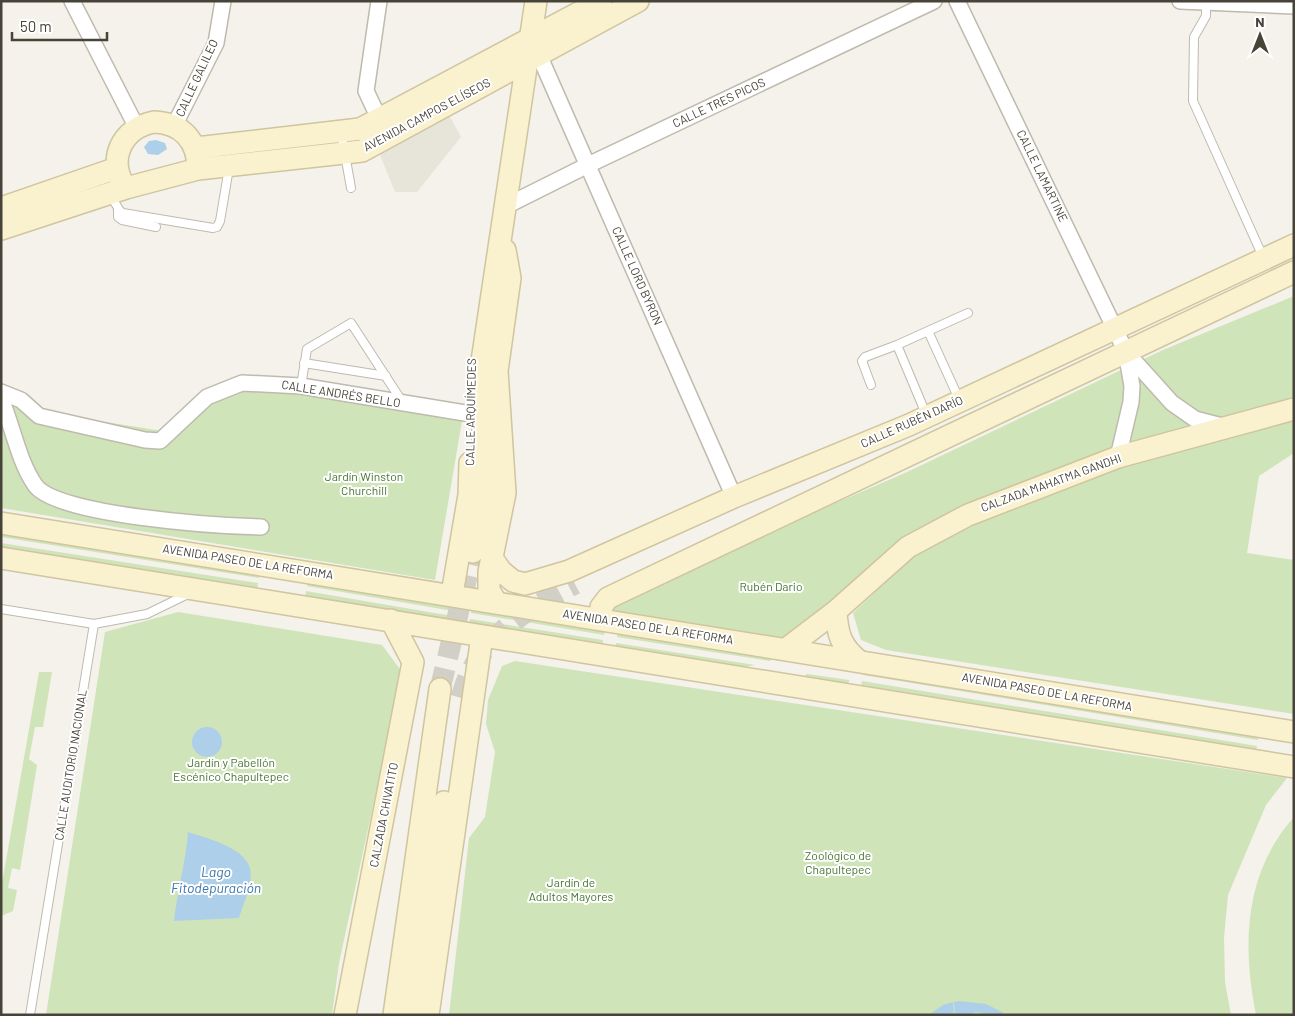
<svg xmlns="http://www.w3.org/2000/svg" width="1295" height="1016" viewBox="0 0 1295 1016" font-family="Barlow,sans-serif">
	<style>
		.residential { fill: #e7e4da }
		.green { fill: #cfe4b8 }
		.water { fill: #aecfea }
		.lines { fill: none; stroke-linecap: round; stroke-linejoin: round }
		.secondary-tunnel { stroke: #d2cfc7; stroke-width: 21; stroke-dasharray: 21 11; stroke-linecap: butt }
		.lane-casing { stroke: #bfbaae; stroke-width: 10 }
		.street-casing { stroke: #bfbaae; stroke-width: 18 }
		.secondary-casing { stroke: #cfc59f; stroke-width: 24 }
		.lane { stroke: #fff; stroke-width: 8 }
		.street { stroke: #fff; stroke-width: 15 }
		.secondary { stroke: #faf1cf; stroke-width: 21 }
		.labels { text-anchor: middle; stroke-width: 4; stroke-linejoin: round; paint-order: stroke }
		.street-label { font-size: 12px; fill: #484339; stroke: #fff }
		.park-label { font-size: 12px; fill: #487531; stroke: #fff }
		.water-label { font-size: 14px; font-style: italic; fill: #3c77aa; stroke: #fff }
	</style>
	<rect width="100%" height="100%" fill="#f4f2eb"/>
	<path class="residential" d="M 448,113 L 461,137 L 417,192 L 395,192 L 378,150 Z"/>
	<path class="green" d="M 1294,296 L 1294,405 L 906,539 L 789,642 L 609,617 L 616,598 L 905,473 L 1163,350 Z
		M 241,384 L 463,415 L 435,580 L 1,508 L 1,396 L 42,412 L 163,431 Z
		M 1294,413 L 1294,453 L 1259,476 L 1247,553 L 1294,560 L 1294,714 L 886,650 L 861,640 L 853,613 L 913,557 L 987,518 L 1104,470 Z
		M 1,531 L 260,572 L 259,578 L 1,537 Z
		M 1,543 L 258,583 L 257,590 L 1,550 Z
		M 308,580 L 460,605 L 459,612 L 307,586 Z
		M 306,591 L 458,617 L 457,623 L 305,598 Z
		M 472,607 L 605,629 L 604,635 L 471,613 Z
		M 178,612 L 382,645 L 402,672 L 339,963 L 332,1015 L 46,1015 L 105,632 Z
		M 470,619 L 603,640 L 602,647 L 469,625 Z
		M 618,631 L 775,656 L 770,661 L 617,637 Z
		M 616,643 L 755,665 L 739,668 L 615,649 Z
		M 515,661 L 1287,778 L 1266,805 L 1228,895 L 1224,938 L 1225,982 L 1231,1015 L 449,1015 L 469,838 L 485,817 L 495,752 L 486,724 L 488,700 L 502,666 Z
		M 864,669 L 1259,734 L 1258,740 L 863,675 Z
		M 39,672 L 52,672 L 43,727 L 35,727 L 29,759 L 37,765 L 20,870 L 12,868 L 8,888 L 17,890 L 13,911 L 1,916 L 1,889 Z
		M 807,674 L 849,680 L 848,686 L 801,679 Z
		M 862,681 L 1257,746 L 1256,752 L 861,688 Z
		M 1294,817 L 1294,1015 L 1256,1015 C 1242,944 1244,873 1294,817 Z"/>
	<path class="water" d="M 156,140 L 165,143 L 167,149 L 158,155 L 148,154 L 144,147 L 149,141 Z
		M192 742a15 15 0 1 1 30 0a15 15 0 1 1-30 0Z
		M 188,832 C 206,838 244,847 250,868 C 254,883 243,904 239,918 L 174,921 C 177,891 186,862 188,832 Z
		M 959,1001 L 986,1004 L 1004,1013 C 996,1016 984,1014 976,1012 L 969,1015 L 955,1015 L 954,1002 Z
		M 953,1002 L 954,1015 L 929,1015 L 943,1005 Z"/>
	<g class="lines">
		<path class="secondary-tunnel" d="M 440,689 L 473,552
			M 461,698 C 464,688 467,678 472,669 C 493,629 536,604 575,584"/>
		<defs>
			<path id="lane" d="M 1206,2 L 1206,16 L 1194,37 L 1193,101 L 1263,257
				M 341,132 L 351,188
				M 110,195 L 120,211 L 123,213 L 213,228 L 217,227 L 220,221 L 229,168
				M 118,209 L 118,217 L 122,220 L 156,227
				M 928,331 L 959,399
				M 897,345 L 926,414
				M 304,363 L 386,376
				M 871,385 L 862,361 L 865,357 L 897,345 L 968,313
				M 301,386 L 307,349 L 351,323 L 403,403
				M 1,609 L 94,624 L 147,614 L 188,594
				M 30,1015 L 94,624"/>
			<path id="street" d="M 72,1 L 137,128
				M 379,1 L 366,91 L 383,127
				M 957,1 L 1126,352 L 1132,386 L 1131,402 L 1118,457
				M 1180,1 L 1294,6
				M 539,55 L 734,497
				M 174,126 L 216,43 L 223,1
				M 506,206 L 588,165 L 934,1
				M 1127,353 L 1172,403 L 1195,419 L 1226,427
				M 1,392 L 21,400 L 39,416 L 145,440 L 160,441 L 207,397 L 242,383 L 301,386 L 471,414
				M 1,399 C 13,427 18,460 35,485 C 56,516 221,526 261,527"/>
			<path id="secondary" d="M 154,122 C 182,123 198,141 198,169 L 126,188 C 106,160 122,128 154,122 Z
				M 196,148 L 360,129 L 601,1
				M 198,169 L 362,151 L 638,1
				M 1,208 L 117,168
				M 1,229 L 126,188
				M 1,523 L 1294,732
				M 473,552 L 484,500 L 482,361 L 536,1
				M 1,558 L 1294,767
				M 492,558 L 501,571 L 513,581 L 525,584 L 569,571 L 734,497 L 909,425 L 1294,245
				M 452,594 L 469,495 L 470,463
				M 496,602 L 489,590 L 489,572 L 505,493 L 497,371 L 510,278 L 505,250
				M 836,611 C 837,633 841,647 859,661
				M 600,619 L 601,607 L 608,598 L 1294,272
				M 786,649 L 836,611 L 908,547 L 968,515 L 1118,457 L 1294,409
				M 345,1015 L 413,662 L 391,620
				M 394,1015 L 440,689
				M 411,1015 L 444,802
				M 428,1015 L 482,636"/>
		</defs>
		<use href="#lane" class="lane-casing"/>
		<use href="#street" class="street-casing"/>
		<use href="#secondary" class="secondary-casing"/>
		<use href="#lane" class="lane"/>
		<use href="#street" class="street"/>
		<use href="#secondary" class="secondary"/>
	</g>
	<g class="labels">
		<g class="street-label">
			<text transform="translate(197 78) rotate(-65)" y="4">CALLE GALILEO</text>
			<text transform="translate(719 103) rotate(-25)" y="4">CALLE TRES PICOS</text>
			<text transform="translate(427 115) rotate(-28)" y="4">AVENIDA CAMPOS ELÍSEOS</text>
			<text transform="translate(1042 176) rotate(64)" y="4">CALLE LAMARTINE</text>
			<text transform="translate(637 276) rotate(66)" y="4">CALLE LORD BYRON</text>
			<text transform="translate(341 394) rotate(9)" y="4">CALLE ANDRÉS BELLO</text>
			<text transform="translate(471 412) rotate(-89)" y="4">CALLE ARQUÍMEDES</text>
			<text transform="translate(912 422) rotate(-24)" y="4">CALLE RUBÉN DARÍO</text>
			<text transform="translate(1051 483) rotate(-20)" y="4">CALZADA MAHATMA GANDHI</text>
			<text transform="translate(248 562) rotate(9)" y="4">AVENIDA PASEO DE LA REFORMA</text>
			<text transform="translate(648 627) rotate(9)" y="4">AVENIDA PASEO DE LA REFORMA</text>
			<text transform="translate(1047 692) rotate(10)" y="4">AVENIDA PASEO DE LA REFORMA</text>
			<text transform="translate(71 765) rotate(-81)" y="4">CALLE AUDITORIO NACIONAL</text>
			<text transform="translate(384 815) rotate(-79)" y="4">CALZADA CHIVATITO</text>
		</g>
		<g class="park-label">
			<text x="364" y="481">Jardín Winston<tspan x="364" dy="14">Churchill</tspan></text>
			<text x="771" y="591">Rubén Dario</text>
			<text x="231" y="767">Jardín y Pabellón<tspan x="231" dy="14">Escénico Chapultepec</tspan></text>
			<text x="838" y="860">Zoológico de<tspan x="838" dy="14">Chapultepec</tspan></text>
			<text x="571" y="887">Jardín de<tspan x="571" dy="14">Adultos Mayores</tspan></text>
		</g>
		<g class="water-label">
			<text x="216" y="877">Lago<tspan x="216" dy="16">Fitodepuración</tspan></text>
		</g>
	</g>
	<rect width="1295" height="1016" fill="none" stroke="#484339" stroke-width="5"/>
	<g transform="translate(1260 35)" stroke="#ffffff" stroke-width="4" paint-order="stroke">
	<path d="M0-4L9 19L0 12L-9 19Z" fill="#484339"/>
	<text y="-8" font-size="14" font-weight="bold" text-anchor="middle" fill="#484339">N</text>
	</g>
	<path d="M12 32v8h95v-8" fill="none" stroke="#484339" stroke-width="2.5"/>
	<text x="20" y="32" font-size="15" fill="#484339" stroke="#ffffff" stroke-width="4" paint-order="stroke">50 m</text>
</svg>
